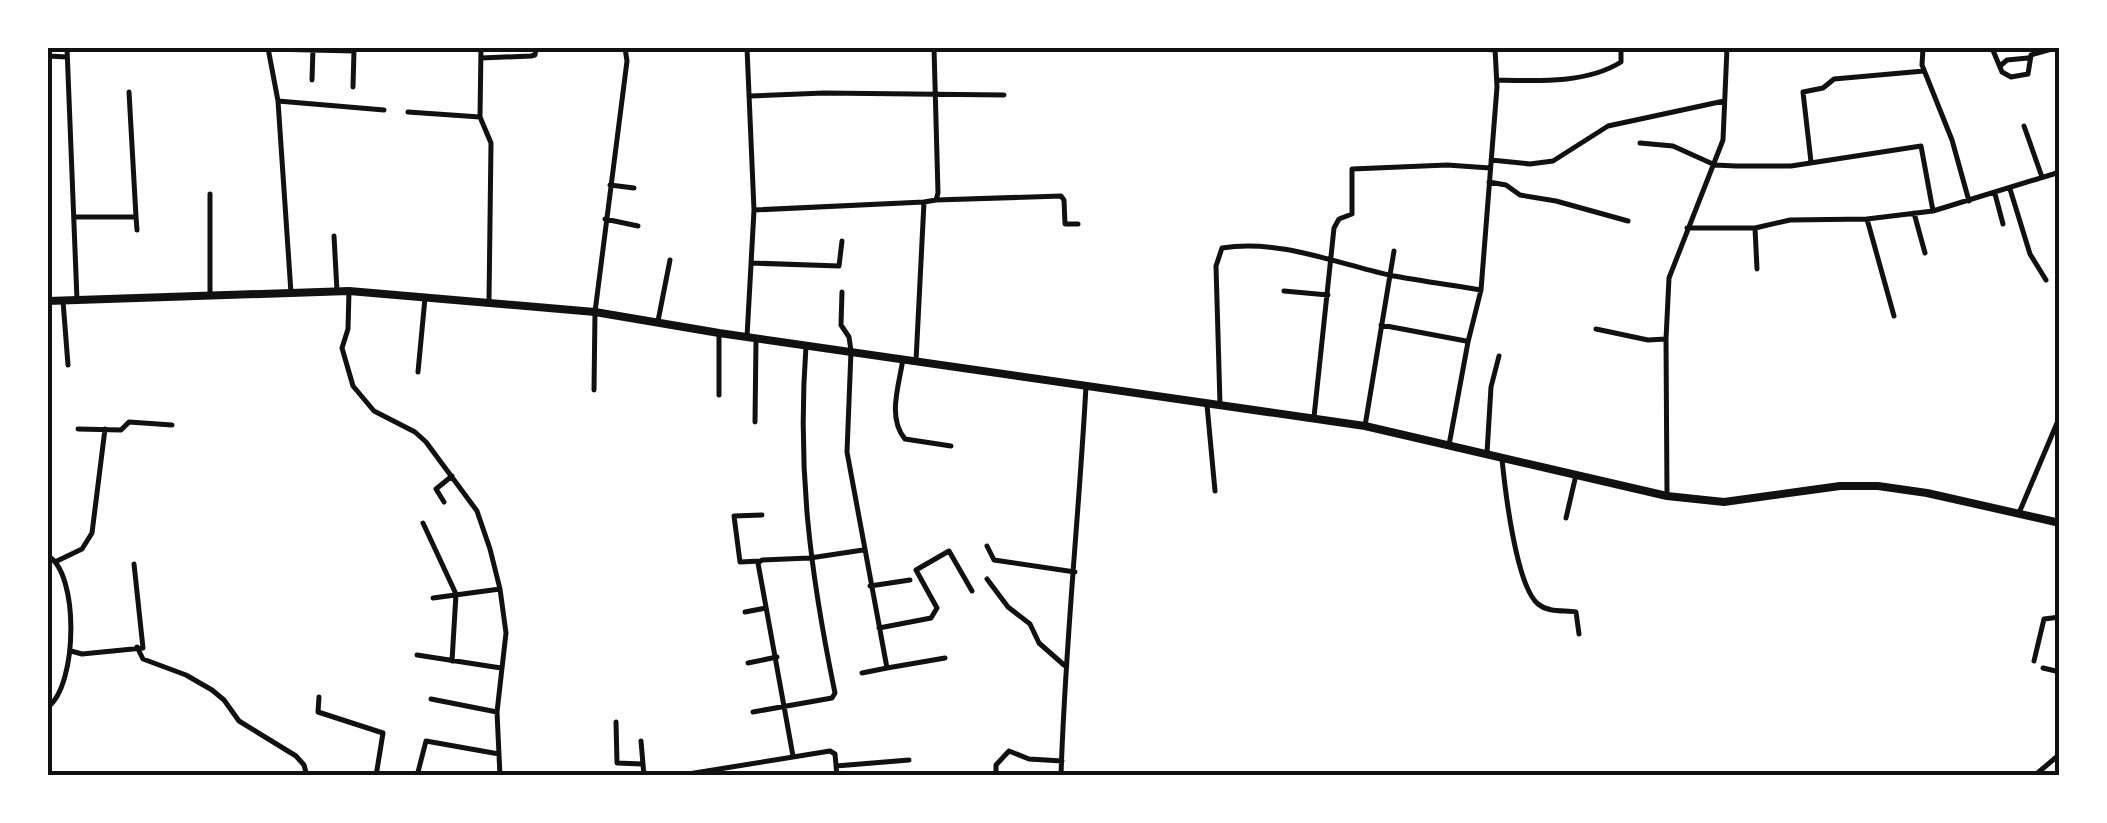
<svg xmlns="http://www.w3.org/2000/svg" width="2107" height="823" viewBox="0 0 2107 823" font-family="'IBM Plex Serif',serif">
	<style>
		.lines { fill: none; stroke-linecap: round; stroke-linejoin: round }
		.minor { stroke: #111; stroke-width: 5 }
		.primary { stroke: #111; stroke-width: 8 }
		.neatline { fill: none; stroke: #111; stroke-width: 4 }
	</style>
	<rect width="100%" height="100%" fill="#fff"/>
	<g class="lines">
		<path class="minor" d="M 67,48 L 77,300
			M 268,48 L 278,101 L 291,293
			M 1464,48 L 1495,50
			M 1923,48 L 1922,65 L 1952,140 L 1969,201
			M 1992,48 L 2002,72 L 2011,77 L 2028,74 L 2031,55 L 2055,48
			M 268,49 L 354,51
			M 48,56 L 67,57
			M 481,58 L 531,56 L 535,55 L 536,48
			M 2000,66 L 2007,60 L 2028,58
			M 312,80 L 313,48
			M 1497,80 C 1536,81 1586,84 1621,62 L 1621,48
			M 353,87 L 354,50
			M 750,96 L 824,93 L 1004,95
			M 278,101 L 384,110
			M 408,112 L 480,117 L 481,48
			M 480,117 L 491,143 L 489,301
			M 2024,126 L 2042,177
			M 1640,143 L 1673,146 L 1715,165 L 1736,166 L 1791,166 L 1921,146 L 1933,211
			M 1491,160 L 1530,164 L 1553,161 L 1608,126 L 1724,101
			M 1811,162 L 1803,92 L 1823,88 L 1834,79 L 1924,71
			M 1489,182 L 1506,185 L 1520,195 L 1556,201 L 1628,221
			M 610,185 L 634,188
			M 2010,189 L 2030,254 L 2046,280
			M 1995,194 L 2003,224
			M 936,200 L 1061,196 L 1064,200 L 1065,224 L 1078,224
			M 754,210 L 924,202
			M 1914,213 L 1925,253
			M 75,217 L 136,217 L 129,92
			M 136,217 L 137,230
			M 605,219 L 638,226
			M 1867,219 L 1894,316
			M 1687,228 L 1755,228 L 1790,220 L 1867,219 L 1933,211 L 2060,172
			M 1755,228 L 1757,269
			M 334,236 L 337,291
			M 751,263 L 839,266 L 842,241
			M 349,291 L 348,329 L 342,348 L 353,386 L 374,411 L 415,432 L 426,442 L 477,511 L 490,549 L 500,589 L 506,633 L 497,712 L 500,776
			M 1284,291 L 1328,295
			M 842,292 L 841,325 L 849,337 L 851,351 L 847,452 L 887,668 L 945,658
			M 210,295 L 210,194
			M 63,301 L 68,365
			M 658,321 L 670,260
			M 1381,325 L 1466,341
			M 1596,329 L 1648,340 L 1666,339
			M 747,337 L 754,210 L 747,48
			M 903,359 C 899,385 887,418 905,439 L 951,446
			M 916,361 L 924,202 L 936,200 L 938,193 L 934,48
			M 418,372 L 425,298
			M 594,390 L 595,312 L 627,61 L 625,48
			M 719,395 L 719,333
			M 1220,404 L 1216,266 L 1222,248 C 1279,239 1335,263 1389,275 C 1420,281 1451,285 1481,290
			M 1207,405 L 1215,491
			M 1314,417 L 1334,228 L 1339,219 L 1352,214 L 1352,169 L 1447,165 L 1490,168
			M 755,422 L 756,340
			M 1365,426 L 1394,251
			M 78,429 L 121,430 L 129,422 L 172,425
			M 1449,445 L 1468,342 L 1481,290 L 1497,87 L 1495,48
			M 1487,453 L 1491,387 L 1499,356
			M 1502,459 C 1505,489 1516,586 1538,604 C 1549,613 1564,610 1576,612 L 1579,634
			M 1667,496 L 1666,339 L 1669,278 L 1723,140 L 1727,48
			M 444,502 L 436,489 L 452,476
			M 2019,513 L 2060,416
			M 1566,518 L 1576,475
			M 423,523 L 456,594 L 452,661
			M 987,546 L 994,560 L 1075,572
			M 48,556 C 79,573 78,684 48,707
			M 57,561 L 82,549 L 92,533 L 105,429
			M 760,561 L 740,562 L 734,516 L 762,515
			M 987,579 L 1008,607 L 1030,624 L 1039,643 L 1064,665
			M 870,586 L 910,580
			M 433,598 L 500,589
			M 745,612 L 766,608
			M 879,628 L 931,618 L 937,608 L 916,570 L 949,551 L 972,591
			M 137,647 L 143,659 L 186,675 L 212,690 L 224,700 L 239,721 L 296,756 L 304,765 L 307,776
			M 71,651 L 82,654 L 143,648 L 134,564
			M 417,655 L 501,668
			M 2034,661 L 2044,619 L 2060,617
			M 748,663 L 777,657
			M 2043,668 L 2060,672
			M 862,673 L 887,668
			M 319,697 L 318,712 L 383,733 L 376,776
			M 431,699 L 497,712
			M 753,712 L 832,698 L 835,693 C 810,572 797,470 806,346
			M 616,722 L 617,763 L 642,764
			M 641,741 L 644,776
			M 793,756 L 758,563 L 762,560 L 810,558 L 863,550
			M 836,766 L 909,760
			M 417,776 L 426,741 L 499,754
			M 676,776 L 830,751 L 835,754 L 837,776
			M 996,776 L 996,765 L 1009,751 L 1029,759 L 1062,761
			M 1061,776 C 1065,645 1079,516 1086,386
			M 2034,776 L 2060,754"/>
		<path class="primary" d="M 48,301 L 349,291 L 595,312 L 719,333 L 1365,426 L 1667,496 L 1724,502 L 1840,486 L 1878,486 L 1927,493 L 2060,523"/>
	</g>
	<rect width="2107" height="823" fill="none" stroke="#ffffff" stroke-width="100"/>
	<rect x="50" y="50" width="2007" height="723" class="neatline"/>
</svg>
